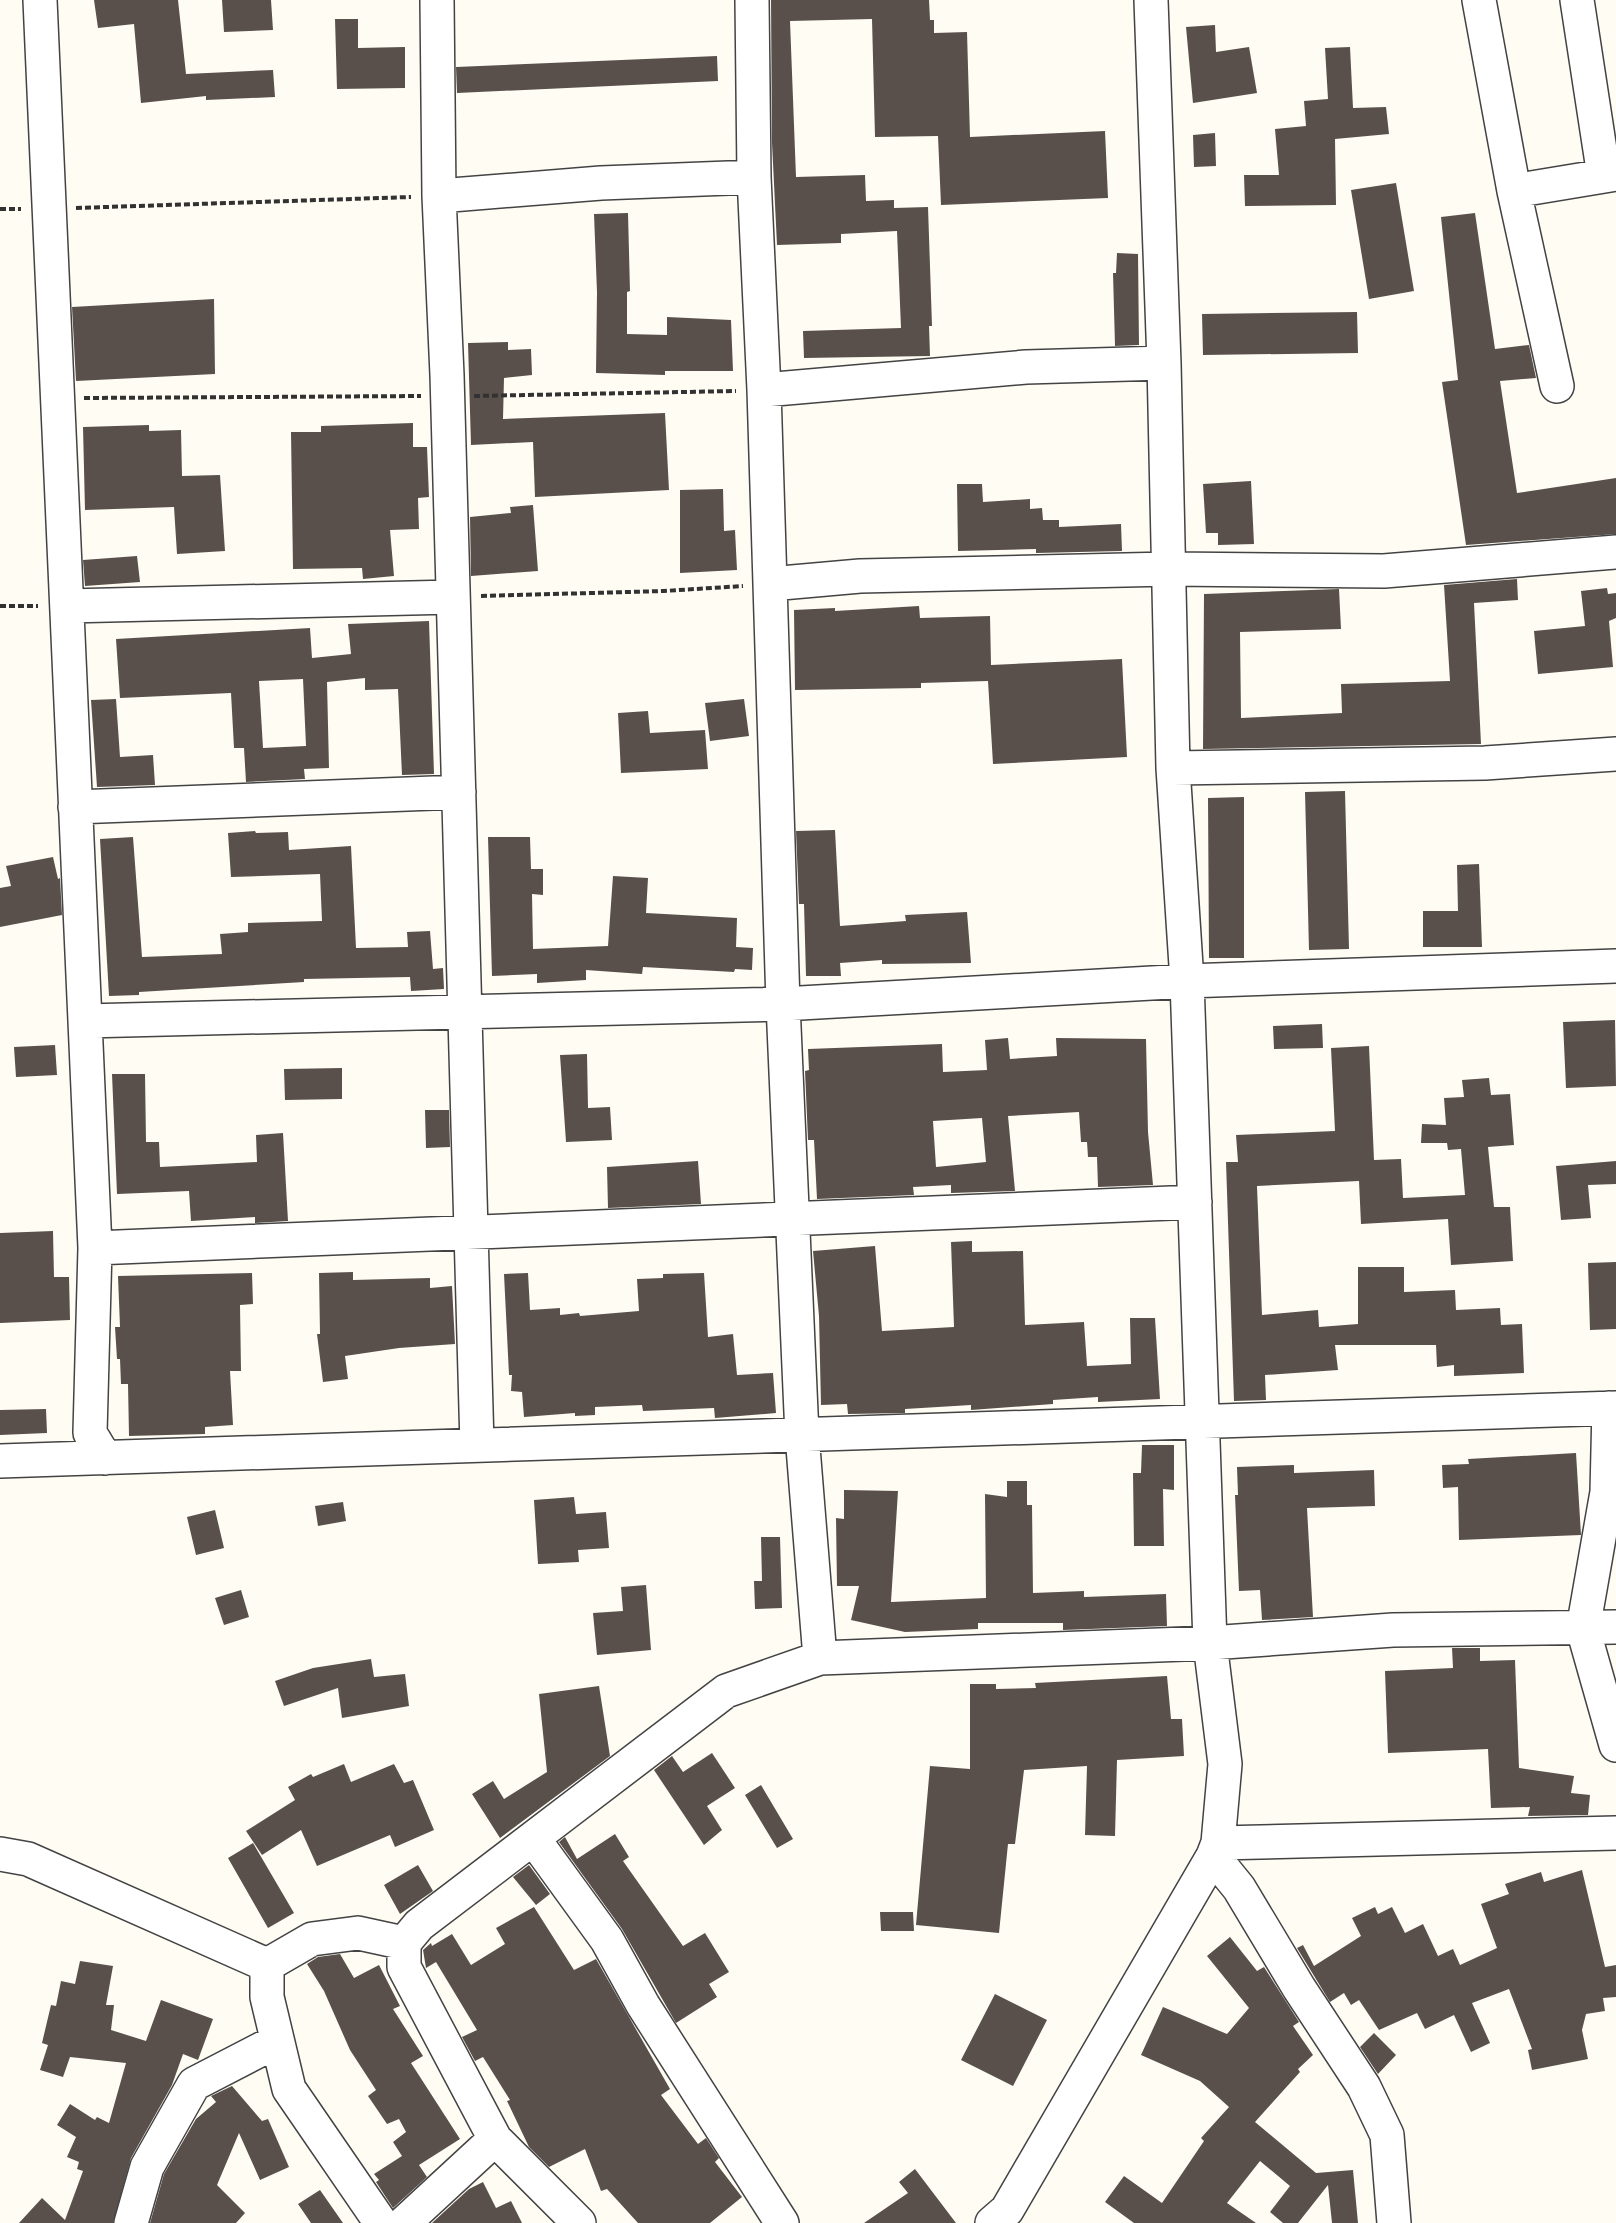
<svg xmlns="http://www.w3.org/2000/svg" width="1616" height="2223" viewBox="0 0 1616 2223" font-family="'Times New Roman',serif">
	<style>
		.building { fill: #59504c; fill-rule: evenodd }
		.lines { fill: none; stroke-linecap: round; stroke-linejoin: round }
		.minor-casing { stroke: #434343; stroke-width: 36 }
		.path { stroke: #323232; stroke-width: 4; stroke-dasharray: 6 3; stroke-linecap: butt }
		.minor { stroke: #fff; stroke-width: 33 }
	</style>
	<rect width="100%" height="100%" fill="#fffcf3"/>
	<path class="building" d="M 94,0 L 178,0 L 186,74 L 273,70 L 275,97 L 206,100 L 206,96 L 141,103 L 134,24 L 98,28 Z
		M 222,0 L 271,0 L 273,30 L 224,32 Z
		M 771,0 L 929,0 L 930,20 L 934,20 L 934,33 L 967,32 L 970,137 L 1105,131 L 1108,198 L 941,205 L 938,136 L 875,137 L 872,19 L 790,21 L 796,177 L 865,175 L 866,201 L 894,200 L 894,208 L 928,207 L 932,326 L 929,326 L 930,356 L 804,358 L 803,331 L 901,328 L 897,231 L 841,234 L 841,243 L 777,245 L 772,143 Z
		M 335,19 L 358,19 L 358,48 L 405,47 L 405,88 L 337,89 Z
		M 1215,25 L 1216,52 L 1249,47 L 1257,93 L 1193,103 L 1186,27 Z
		M 1350,47 L 1353,108 L 1386,107 L 1389,134 L 1335,139 L 1336,205 L 1245,206 L 1244,175 L 1279,175 L 1275,129 L 1306,126 L 1304,101 L 1328,99 L 1325,48 Z
		M 717,56 L 718,81 L 457,93 L 456,67 Z
		M 1215,133 L 1216,166 L 1194,167 L 1193,135 Z
		M 1396,183 L 1414,291 L 1369,299 L 1351,190 Z
		M 628,213 L 630,291 L 627,292 L 627,334 L 667,335 L 667,317 L 731,320 L 733,371 L 665,371 L 665,375 L 596,373 L 597,292 L 594,214 Z
		M 1475,213 L 1495,349 L 1529,345 L 1536,378 L 1500,381 L 1517,493 L 1616,478 L 1616,534 L 1466,545 L 1442,382 L 1458,380 L 1441,217 Z
		M 1117,253 L 1138,254 L 1139,345 L 1115,346 L 1113,273 L 1116,273 Z
		M 214,299 L 215,374 L 76,381 L 72,307 Z
		M 1357,312 L 1358,353 L 1203,355 L 1202,314 Z
		M 508,342 L 508,350 L 531,349 L 532,375 L 504,378 L 503,419 L 665,413 L 669,490 L 535,497 L 533,442 L 471,445 L 468,343 Z
		M 413,423 L 413,447 L 427,447 L 429,497 L 418,498 L 419,529 L 390,530 L 394,576 L 363,579 L 362,568 L 293,569 L 291,432 L 321,432 L 321,426 Z
		M 149,425 L 149,431 L 181,430 L 182,476 L 220,475 L 225,551 L 177,554 L 174,507 L 85,510 L 83,427 Z
		M 1251,481 L 1254,544 L 1218,545 L 1218,533 L 1206,533 L 1203,484 Z
		M 957,484 L 982,484 L 983,502 L 1030,499 L 1030,509 L 1042,508 L 1043,520 L 1059,520 L 1059,527 L 1121,524 L 1122,551 L 1036,553 L 1036,549 L 958,551 Z
		M 723,489 L 724,531 L 735,530 L 737,570 L 680,573 L 680,490 Z
		M 533,505 L 538,571 L 471,576 L 470,517 L 511,513 L 510,507 Z
		M 137,556 L 140,582 L 85,586 L 83,560 Z
		M 1517,579 L 1518,600 L 1474,603 L 1481,744 L 1203,749 L 1204,594 L 1339,589 L 1341,629 L 1240,632 L 1241,718 L 1342,713 L 1341,684 L 1450,681 L 1444,585 Z
		M 1607,588 L 1608,594 L 1616,593 L 1616,618 L 1609,621 L 1613,667 L 1538,674 L 1534,631 L 1585,626 L 1581,591 Z
		M 919,606 L 920,618 L 990,616 L 991,665 L 1122,659 L 1127,757 L 993,764 L 988,681 L 921,683 L 921,688 L 795,690 L 794,610 L 835,608 L 835,611 Z
		M 429,621 L 434,774 L 402,775 L 398,689 L 365,690 L 365,678 L 327,682 L 329,768 L 304,769 L 305,779 L 246,782 L 244,748 L 234,748 L 231,693 L 120,698 L 116,639 L 310,628 L 312,658 L 351,654 L 348,624 ZM 303,679 L 306,746 L 263,748 L 259,681 Z
		M 116,699 L 120,757 L 153,755 L 155,785 L 97,787 L 91,700 Z
		M 744,699 L 749,736 L 710,741 L 705,703 Z
		M 648,711 L 650,733 L 705,730 L 708,769 L 621,773 L 618,713 Z
		M 1345,791 L 1349,949 L 1309,950 L 1305,792 Z
		M 1244,797 L 1244,958 L 1209,958 L 1208,798 Z
		M 835,830 L 840,926 L 906,921 L 905,915 L 967,912 L 971,963 L 882,964 L 882,960 L 840,963 L 841,976 L 806,976 L 804,904 L 799,904 L 796,831 Z
		M 255,831 L 256,833 L 288,832 L 289,850 L 351,846 L 356,948 L 408,947 L 407,932 L 430,931 L 433,969 L 443,968 L 444,989 L 411,991 L 410,977 L 304,979 L 304,982 L 139,992 L 139,995 L 109,996 L 100,839 L 133,837 L 142,957 L 222,954 L 220,934 L 248,932 L 248,923 L 322,921 L 320,874 L 231,877 L 228,833 Z
		M 488,837 L 530,837 L 531,869 L 543,869 L 543,895 L 532,894 L 533,949 L 608,946 L 613,876 L 648,878 L 646,913 L 737,918 L 736,947 L 753,948 L 752,970 L 735,969 L 734,972 L 643,967 L 642,974 L 586,970 L 586,980 L 537,983 L 537,974 L 492,976 Z
		M 53,857 L 58,879 L 60,878 L 62,915 L 0,927 L 0,888 L 11,886 L 6,866 Z
		M 1479,864 L 1482,947 L 1423,947 L 1423,911 L 1458,911 L 1457,865 Z
		M 1615,1020 L 1616,1086 L 1566,1088 L 1563,1022 Z
		M 1322,1024 L 1323,1048 L 1274,1049 L 1273,1026 Z
		M 1008,1038 L 1010,1059 L 1057,1056 L 1056,1038 L 1146,1039 L 1148,1132 L 1153,1185 L 1098,1187 L 1097,1157 L 1088,1157 L 1087,1142 L 1081,1142 L 1079,1112 L 1008,1116 L 1015,1191 L 951,1193 L 951,1185 L 913,1187 L 914,1195 L 817,1199 L 814,1140 L 808,1140 L 805,1071 L 809,1070 L 808,1049 L 942,1044 L 943,1072 L 987,1070 L 985,1040 ZM 982,1118 L 986,1162 L 936,1167 L 933,1121 Z
		M 55,1045 L 57,1075 L 16,1077 L 14,1047 Z
		M 1369,1046 L 1374,1160 L 1401,1159 L 1403,1198 L 1465,1195 L 1461,1149 L 1448,1150 L 1447,1143 L 1421,1143 L 1422,1124 L 1446,1125 L 1444,1098 L 1464,1097 L 1462,1080 L 1489,1078 L 1491,1095 L 1510,1094 L 1514,1145 L 1488,1147 L 1494,1207 L 1510,1207 L 1513,1261 L 1451,1265 L 1448,1219 L 1361,1224 L 1359,1181 L 1257,1186 L 1262,1315 L 1318,1310 L 1319,1327 L 1358,1324 L 1358,1267 L 1404,1267 L 1404,1292 L 1455,1290 L 1456,1310 L 1500,1308 L 1501,1325 L 1522,1324 L 1524,1373 L 1454,1376 L 1454,1365 L 1437,1367 L 1436,1345 L 1335,1345 L 1338,1370 L 1265,1375 L 1266,1400 L 1234,1401 L 1226,1162 L 1238,1162 L 1236,1135 L 1335,1131 L 1331,1048 Z
		M 587,1054 L 588,1108 L 610,1107 L 612,1140 L 566,1142 L 560,1055 Z
		M 342,1068 L 342,1099 L 285,1100 L 284,1069 Z
		M 112,1074 L 145,1074 L 146,1142 L 159,1142 L 160,1167 L 257,1162 L 256,1135 L 283,1133 L 288,1221 L 255,1223 L 255,1217 L 191,1221 L 189,1191 L 117,1194 Z
		M 425,1110 L 449,1110 L 450,1147 L 426,1148 Z
		M 698,1161 L 701,1204 L 608,1208 L 607,1167 Z
		M 1616,1161 L 1616,1184 L 1588,1185 L 1591,1218 L 1561,1220 L 1556,1166 Z
		M 53,1231 L 54,1277 L 69,1277 L 70,1320 L 0,1323 L 0,1233 Z
		M 972,1241 L 972,1252 L 1023,1251 L 1025,1325 L 1084,1322 L 1087,1366 L 1131,1364 L 1130,1318 L 1155,1318 L 1160,1399 L 1098,1402 L 1098,1397 L 1053,1400 L 1053,1404 L 971,1410 L 971,1405 L 905,1409 L 905,1413 L 848,1414 L 847,1404 L 821,1405 L 819,1316 L 813,1251 L 875,1246 L 882,1331 L 954,1327 L 951,1242 Z
		M 1616,1262 L 1616,1329 L 1590,1330 L 1588,1263 Z
		M 353,1272 L 353,1280 L 430,1278 L 430,1288 L 452,1286 L 455,1344 L 399,1348 L 345,1356 L 348,1379 L 323,1382 L 317,1334 L 320,1334 L 319,1273 Z
		M 252,1273 L 253,1304 L 240,1305 L 241,1371 L 230,1371 L 233,1425 L 205,1427 L 205,1434 L 129,1436 L 128,1384 L 121,1384 L 120,1359 L 117,1359 L 115,1327 L 120,1327 L 118,1276 Z
		M 528,1273 L 530,1310 L 560,1308 L 560,1315 L 579,1313 L 580,1316 L 639,1311 L 637,1279 L 663,1278 L 663,1274 L 704,1273 L 708,1337 L 733,1334 L 737,1375 L 773,1373 L 776,1413 L 715,1418 L 714,1408 L 643,1411 L 642,1405 L 595,1407 L 595,1415 L 575,1416 L 575,1413 L 524,1417 L 522,1392 L 511,1391 L 512,1375 L 509,1375 L 504,1274 Z
		M 46,1409 L 47,1433 L 0,1435 L 0,1410 Z
		M 1142,1445 L 1174,1445 L 1174,1490 L 1163,1489 L 1164,1546 L 1134,1546 L 1133,1473 L 1141,1473 Z
		M 1576,1453 L 1581,1535 L 1459,1540 L 1458,1487 L 1443,1488 L 1442,1465 L 1469,1464 L 1468,1459 Z
		M 1294,1465 L 1294,1473 L 1374,1470 L 1375,1506 L 1307,1508 L 1313,1617 L 1262,1620 L 1260,1590 L 1239,1591 L 1235,1495 L 1238,1495 L 1237,1467 Z
		M 1007,1481 L 1027,1481 L 1027,1505 L 1032,1505 L 1033,1593 L 1084,1591 L 1084,1597 L 1166,1594 L 1167,1626 L 1063,1630 L 1063,1623 L 978,1623 L 978,1629 L 905,1632 L 851,1620 L 859,1586 L 837,1586 L 836,1518 L 844,1519 L 844,1490 L 898,1491 L 891,1602 L 986,1598 L 985,1494 L 1007,1497 Z
		M 574,1497 L 576,1514 L 606,1512 L 609,1548 L 578,1550 L 579,1562 L 538,1564 L 534,1500 Z
		M 343,1502 L 346,1521 L 318,1526 L 315,1506 Z
		M 215,1510 L 224,1548 L 196,1555 L 187,1517 Z
		M 761,1537 L 780,1537 L 782,1608 L 755,1609 L 754,1581 L 762,1581 Z
		M 646,1585 L 651,1650 L 597,1655 L 593,1613 L 623,1611 L 621,1587 Z
		M 241,1590 L 249,1617 L 224,1625 L 215,1598 Z
		M 1452,1648 L 1480,1648 L 1480,1661 L 1515,1660 L 1519,1768 L 1574,1776 L 1571,1793 L 1590,1795 L 1588,1815 L 1528,1816 L 1530,1807 L 1491,1808 L 1488,1749 L 1388,1753 L 1385,1671 L 1453,1668 Z
		M 371,1659 L 374,1677 L 405,1674 L 409,1706 L 342,1718 L 338,1688 L 284,1706 L 275,1681 L 313,1668 Z
		M 1167,1676 L 1171,1719 L 1182,1719 L 1184,1756 L 1117,1760 L 1115,1836 L 1085,1835 L 1087,1766 L 1024,1770 L 1015,1844 L 1008,1844 L 999,1933 L 916,1925 L 930,1766 L 970,1769 L 970,1684 L 996,1684 L 996,1689 L 1036,1688 L 1035,1683 Z
		M 599,1686 L 610,1756 L 500,1838 L 472,1794 L 493,1781 L 504,1799 L 547,1772 L 539,1694 Z
		M 712,1753 L 735,1788 L 707,1806 L 722,1830 L 704,1845 L 654,1770 L 672,1756 L 683,1772 Z
		M 344,1764 L 351,1782 L 394,1764 L 404,1783 L 413,1780 L 434,1830 L 395,1847 L 390,1835 L 317,1866 L 301,1830 L 262,1855 L 246,1831 L 295,1800 L 288,1787 L 311,1774 L 313,1777 Z
		M 761,1785 L 793,1839 L 777,1848 L 745,1795 Z
		M 615,1834 L 629,1857 L 623,1861 L 683,1946 L 705,1933 L 729,1972 L 709,1984 L 717,1997 L 676,2023 L 622,1929 L 559,1842 L 565,1837 L 577,1859 Z
		M 253,1843 L 294,1913 L 268,1928 L 228,1858 Z
		M 418,1865 L 433,1891 L 400,1914 L 384,1885 Z
		M 529,1865 L 550,1894 L 536,1905 L 513,1877 Z
		M 1582,1870 L 1605,1967 L 1616,1965 L 1616,1997 L 1603,1998 L 1605,2011 L 1586,2014 L 1582,2030 L 1588,2059 L 1532,2070 L 1528,2050 L 1532,2049 L 1509,1989 L 1472,2003 L 1490,2043 L 1471,2052 L 1454,2015 L 1425,2029 L 1417,2013 L 1379,2030 L 1359,2000 L 1351,2005 L 1344,1993 L 1330,2002 L 1297,1948 L 1303,1945 L 1314,1966 L 1361,1936 L 1352,1918 L 1375,1907 L 1378,1914 L 1392,1907 L 1405,1933 L 1423,1924 L 1438,1956 L 1453,1949 L 1460,1965 L 1497,1948 L 1481,1904 L 1509,1894 L 1505,1884 L 1541,1872 L 1544,1882 Z
		M 534,1907 L 574,1970 L 596,1959 L 670,2089 L 661,2095 L 698,2144 L 706,2138 L 719,2158 L 715,2162 L 742,2197 L 710,2223 L 638,2223 L 607,2189 L 601,2191 L 585,2149 L 549,2167 L 529,2147 L 507,2101 L 510,2100 L 483,2057 L 475,2061 L 462,2037 L 477,2030 L 436,1962 L 426,1968 L 423,1950 L 431,1943 L 432,1946 L 452,1934 L 471,1965 L 505,1944 L 496,1928 Z
		M 880,1912 L 913,1912 L 914,1931 L 881,1931 Z
		M 1230,1937 L 1257,1971 L 1264,1967 L 1299,2022 L 1293,2026 L 1313,2055 L 1298,2069 L 1300,2072 L 1255,2122 L 1316,2173 L 1353,2170 L 1358,2223 L 1332,2223 L 1328,2185 L 1298,2223 L 1283,2223 L 1270,2212 L 1290,2186 L 1260,2161 L 1227,2203 L 1256,2223 L 1134,2223 L 1105,2202 L 1124,2176 L 1162,2203 L 1204,2141 L 1201,2138 L 1229,2107 L 1200,2081 L 1141,2055 L 1163,2007 L 1227,2034 L 1249,2008 L 1207,1956 Z
		M 340,1954 L 354,1978 L 379,1965 L 400,2006 L 393,2009 L 423,2056 L 411,2063 L 460,2139 L 419,2165 L 427,2177 L 393,2208 L 376,2182 L 379,2180 L 374,2174 L 402,2156 L 393,2142 L 406,2132 L 399,2119 L 387,2124 L 368,2096 L 376,2090 L 350,2050 L 324,1991 L 307,1964 L 318,1957 Z
		M 80,1961 L 113,1966 L 106,2005 L 114,2005 L 111,2030 L 146,2041 L 161,2000 L 213,2019 L 198,2060 L 183,2054 L 172,2085 L 131,2158 L 113,2223 L 19,2223 L 42,2198 L 65,2220 L 83,2171 L 77,2169 L 79,2162 L 67,2157 L 76,2137 L 57,2125 L 70,2104 L 95,2120 L 97,2117 L 109,2123 L 126,2063 L 70,2057 L 63,2077 L 40,2070 L 48,2045 L 42,2043 L 51,2005 L 56,2006 L 61,1981 L 75,1984 Z
		M 995,1994 L 1047,2020 L 1013,2086 L 961,2060 Z
		M 1374,2033 L 1396,2055 L 1378,2074 L 1360,2047 Z
		M 232,2086 L 262,2121 L 268,2119 L 289,2167 L 260,2180 L 239,2133 L 217,2185 L 245,2213 L 236,2223 L 150,2223 L 164,2174 L 196,2119 L 216,2102 L 211,2096 Z
		M 915,2169 L 956,2223 L 864,2223 L 908,2193 L 899,2182 Z
		M 483,2182 L 496,2208 L 511,2201 L 522,2223 L 432,2223 L 469,2189 Z
		M 320,2190 L 343,2223 L 311,2223 L 298,2204 Z"/>
	<g class="lines">
		<defs>
			<path id="minor" d="M 40,0 L 95,1248 L 90,1433 L 105,1458
				M 437,0 L 439,196 L 447,375 L 477,1445
				M 752,0 L 754,177 L 764,390 L 783,1004 L 802,1435 L 820,1658
				M 1479,0 L 1514,191 L 1557,386
				M 1577,0 L 1604,176
				M 1514,191 L 1616,174
				M 439,196 L 601,183 L 754,177
				M 764,390 L 1026,367 L 1164,363
				M 770,584 L 860,576 L 1169,569 L 1384,571 L 1616,552
				M 67,606 L 453,597
				M 1173,768 L 1485,763 L 1616,754
				M 75,807 L 459,792
				M 85,1021 L 783,1004 L 1187,981 L 1616,966
				M 95,1248 L 1195,1202
				M 1609,1408 L 1607,1492 L 1583,1629 L 1616,1745
				M 0,1461 L 1616,1408
				M 533,1838 L 607,1940 L 643,2005 L 782,2223
				M 1218,1843 L 1616,1833
				M 0,1854 L 28,1859 L 267,1965
				M 1213,1856 L 1239,1888 L 1299,1988 L 1364,2087 L 1387,2135 L 1394,2223
				M 131,2223 L 147,2167 L 194,2084 L 277,2041
				M 381,2223 L 289,2089 L 267,1997 L 267,1965 L 312,1939 L 358,1933 L 404,1943
				M 404,2223 L 495,2139
				M 579,2223 L 495,2139 L 404,1967 L 404,1943 L 419,1925 L 726,1691 L 820,1658 L 1210,1643 L 1393,1630 L 1616,1627
				M 992,2223 L 1007,2210 L 1213,1856 L 1218,1843 L 1225,1764 L 1210,1643 L 1187,981 L 1173,768 L 1164,363 L 1151,0"/>
		</defs>
		<use href="#minor" class="minor-casing"/>
		<path class="path" d="M 76,208 L 411,197
			M 0,209 L 21,209
			M 474,396 L 736,391
			M 84,398 L 421,396
			M 481,596 L 664,591 L 743,586
			M 0,606 L 38,606"/>
		<use href="#minor" class="minor"/>
	</g>
</svg>
